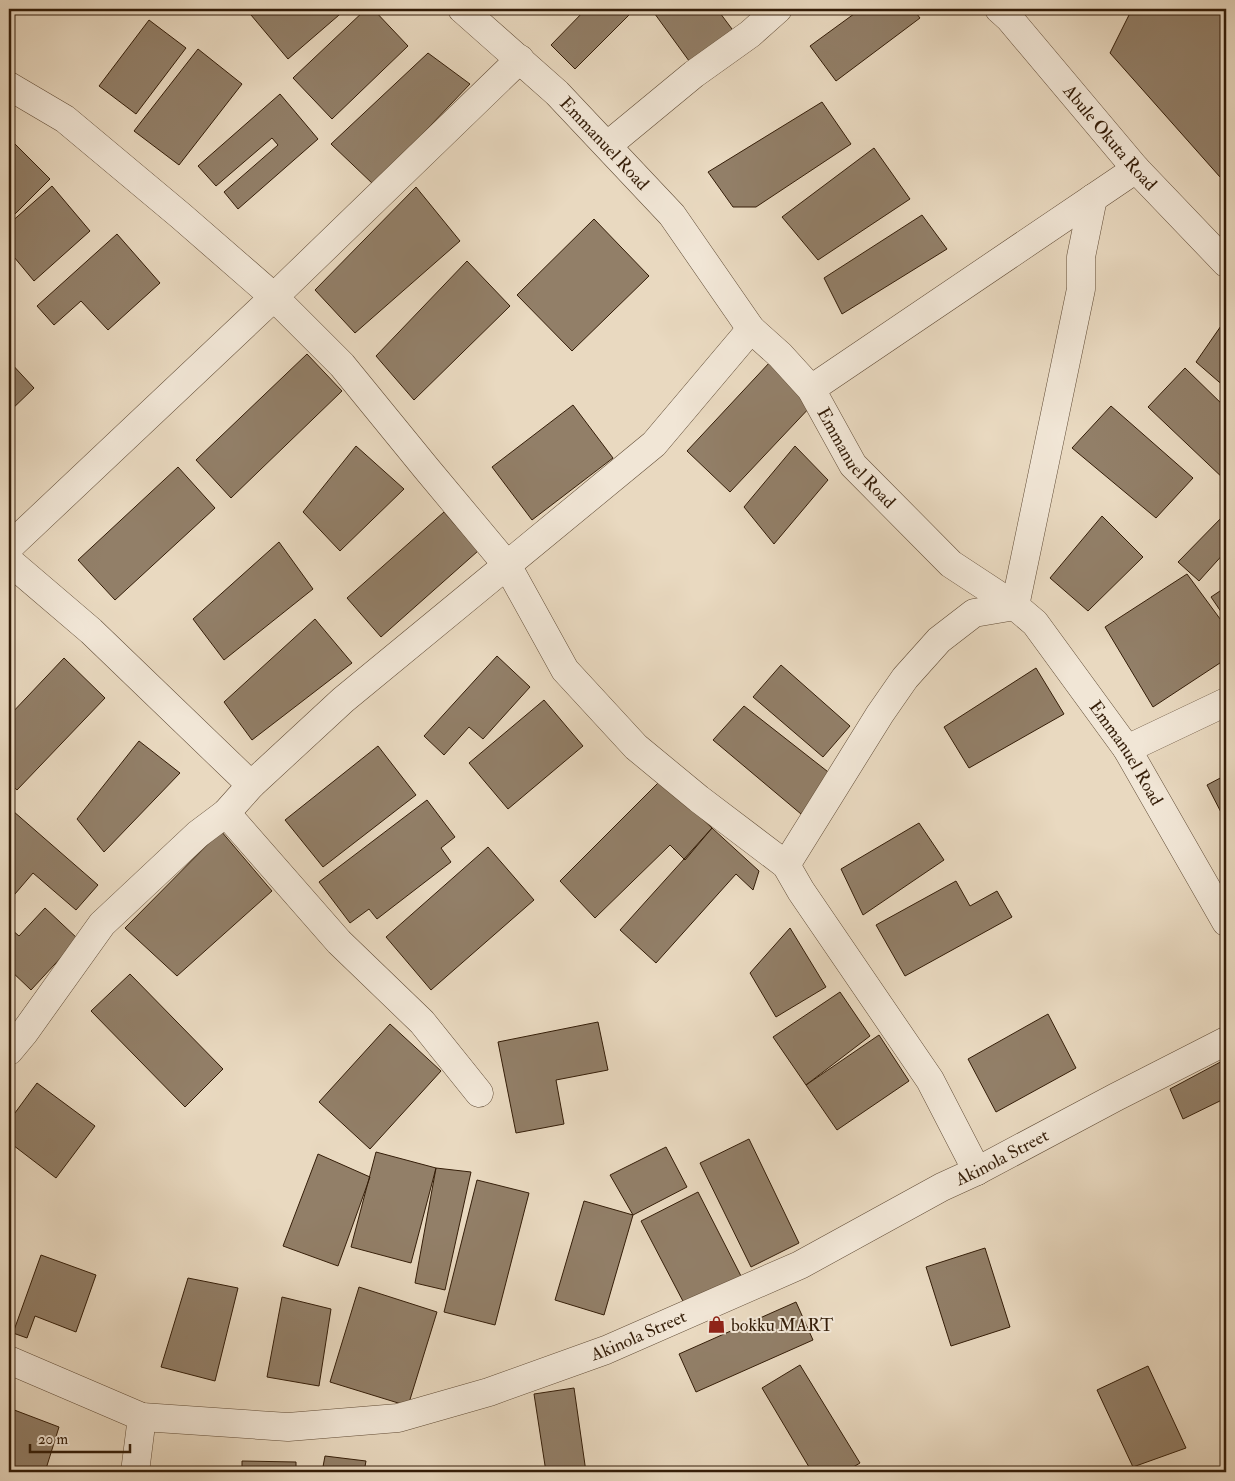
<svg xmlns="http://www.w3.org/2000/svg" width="1235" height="1481" viewBox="0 0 1235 1481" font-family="'IM FELL Double Pica',serif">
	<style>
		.building { fill: #927f68; stroke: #341d08 }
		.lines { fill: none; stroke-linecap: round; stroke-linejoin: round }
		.minor-casing { stroke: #614c36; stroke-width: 29 }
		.minor { stroke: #f1e6d6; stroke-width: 28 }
		.labels { text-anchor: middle; stroke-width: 4; stroke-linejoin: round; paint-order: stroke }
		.street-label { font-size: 18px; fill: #341d08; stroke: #f1e6d6 }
		.poi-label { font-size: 18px; fill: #341d08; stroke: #f1e6d6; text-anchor: start }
	</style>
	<rect width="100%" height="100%" fill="#e9d9c0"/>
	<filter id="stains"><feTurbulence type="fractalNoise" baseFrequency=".004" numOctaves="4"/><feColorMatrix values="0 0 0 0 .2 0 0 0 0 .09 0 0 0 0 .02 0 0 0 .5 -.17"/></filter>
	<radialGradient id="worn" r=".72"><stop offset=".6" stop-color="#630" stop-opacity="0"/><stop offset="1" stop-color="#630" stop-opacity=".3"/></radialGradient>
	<path class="building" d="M 259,9 L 346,9 L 288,59 L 251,15 Z
		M 366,9 L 373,9 L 408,46 L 332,119 L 293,78 Z
		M 586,9 L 635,9 L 575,69 L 551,45 Z
		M 654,9 L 717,9 L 735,33 L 692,65 L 652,10 Z
		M 857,9 L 913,9 L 920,18 L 836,81 L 810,46 L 858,11 Z
		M 1132,9 L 1226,9 L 1226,170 L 1220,177 L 1110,53 Z
		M 149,20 L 186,48 L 136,114 L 99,86 Z
		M 198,49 L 242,84 L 179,165 L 134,131 Z
		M 428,53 L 470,84 L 374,185 L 331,144 Z
		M 280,94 L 318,139 L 238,209 L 224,192 L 278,145 L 272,138 L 216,186 L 198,166 Z
		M 822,102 L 851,144 L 756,207 L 733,207 L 708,172 Z
		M 13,142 L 50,179 L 9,220 L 9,147 Z
		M 874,148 L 910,199 L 818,260 L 782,217 Z
		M 52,186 L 90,231 L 34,281 L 9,251 L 9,224 Z
		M 416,187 L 460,241 L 355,333 L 315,290 Z
		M 922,215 L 947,249 L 842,314 L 824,278 Z
		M 594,219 L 649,276 L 572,351 L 517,295 Z
		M 117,234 L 160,283 L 108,330 L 81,301 L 54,325 L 37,306 Z
		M 467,261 L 510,306 L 414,400 L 376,356 Z
		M 1223,323 L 1226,326 L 1226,388 L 1196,362 Z
		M 307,354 L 342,391 L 231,498 L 196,460 Z
		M 9,361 L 34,388 L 9,412 Z
		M 770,362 L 813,404 L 730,492 L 687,451 Z
		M 1185,368 L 1226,408 L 1226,481 L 1148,407 Z
		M 573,405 L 613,458 L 532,520 L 492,467 Z
		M 1111,406 L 1193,478 L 1156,518 L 1072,448 Z
		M 356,446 L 404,489 L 340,551 L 303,512 Z
		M 795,446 L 828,480 L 774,544 L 744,507 Z
		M 178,467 L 215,508 L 115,600 L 78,560 Z
		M 444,512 L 478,551 L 381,637 L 347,598 Z
		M 1226,513 L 1226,551 L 1199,581 L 1178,562 Z
		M 1102,516 L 1143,557 L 1088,611 L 1050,578 Z
		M 279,542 L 313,589 L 224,660 L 193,619 Z
		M 1187,574 L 1226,627 L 1226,659 L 1153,707 L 1105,627 Z
		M 1226,587 L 1226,619 L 1211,597 Z
		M 315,619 L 352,663 L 252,740 L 224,702 Z
		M 497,656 L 530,687 L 483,739 L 469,727 L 444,755 L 424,736 Z
		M 64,658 L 105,698 L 17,790 L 9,783 L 9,716 Z
		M 781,665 L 850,726 L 823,757 L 753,697 Z
		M 1036,668 L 1064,714 L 969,768 L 944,727 Z
		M 544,700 L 583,746 L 508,809 L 469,763 Z
		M 744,706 L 832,775 L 801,814 L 713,740 Z
		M 139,741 L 180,773 L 104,852 L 77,819 Z
		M 378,746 L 416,795 L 323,867 L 285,820 Z
		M 1226,775 L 1226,822 L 1207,785 Z
		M 661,780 L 712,828 L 685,860 L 670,845 L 595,918 L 560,881 Z
		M 427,800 L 455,837 L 441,848 L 451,862 L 377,919 L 369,909 L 350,923 L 319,882 Z
		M 13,811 L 98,885 L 76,910 L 33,873 L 9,901 L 9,816 Z
		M 919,823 L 944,860 L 863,915 L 841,869 Z
		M 712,828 L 759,871 L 753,890 L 736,874 L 656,963 L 620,930 Z
		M 221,831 L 272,891 L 177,976 L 125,928 Z
		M 488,847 L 534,900 L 431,990 L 386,937 Z
		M 956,881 L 970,906 L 997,891 L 1012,917 L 905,976 L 876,925 Z
		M 45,908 L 78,939 L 31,990 L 9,969 L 9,932 L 11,929 L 19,936 Z
		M 790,928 L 826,987 L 776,1017 L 750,973 Z
		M 130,974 L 223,1069 L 185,1107 L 91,1011 Z
		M 840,992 L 870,1036 L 806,1085 L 773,1037 Z
		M 1048,1014 L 1076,1068 L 996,1112 L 968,1059 Z
		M 598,1022 L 608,1070 L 556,1080 L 564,1124 L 516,1133 L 498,1042 Z
		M 390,1024 L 441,1071 L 370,1149 L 319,1102 Z
		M 879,1035 L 909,1081 L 837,1130 L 806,1085 Z
		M 1226,1059 L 1226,1098 L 1183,1119 L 1170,1089 Z
		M 37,1083 L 95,1126 L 56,1178 L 9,1142 L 9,1121 Z
		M 749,1139 L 799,1243 L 751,1267 L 700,1163 Z
		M 666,1147 L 687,1187 L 633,1215 L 610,1175 Z
		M 376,1152 L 436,1168 L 411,1263 L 351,1247 Z
		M 318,1154 L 370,1177 L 338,1266 L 283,1246 Z
		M 436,1168 L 471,1172 L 445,1290 L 415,1283 Z
		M 477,1180 L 529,1193 L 495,1325 L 444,1312 Z
		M 698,1192 L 741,1276 L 685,1305 L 641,1221 Z
		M 584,1201 L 633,1215 L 604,1315 L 555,1300 Z
		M 985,1248 L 1010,1327 L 951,1346 L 926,1267 Z
		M 41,1255 L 96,1275 L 76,1332 L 35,1316 L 27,1338 L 13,1333 Z
		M 188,1278 L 238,1288 L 215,1381 L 161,1367 Z
		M 359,1287 L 437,1312 L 408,1406 L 330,1382 Z
		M 282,1297 L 331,1309 L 319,1386 L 267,1377 Z
		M 796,1302 L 813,1340 L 696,1392 L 679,1354 Z
		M 800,1365 L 860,1463 L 845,1472 L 812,1472 L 762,1388 Z
		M 1148,1366 L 1186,1448 L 1133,1467 L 1097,1390 Z
		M 574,1388 L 586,1472 L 546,1472 L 534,1394 Z
		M 9,1408 L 59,1427 L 45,1472 L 9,1472 Z
		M 325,1456 L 366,1461 L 364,1472 L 322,1472 Z
		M 242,1461 L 296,1462 L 296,1472 L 242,1472 Z"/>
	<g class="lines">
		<defs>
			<g id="minor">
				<path id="s1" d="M 462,9 L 557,93 L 672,215 L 751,329 L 780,355 L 811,389 L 853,465 L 951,564 L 1015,606 L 1035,623 L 1127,749 L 1226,922"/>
				<path id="s2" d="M 999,9 L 1009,18 L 1136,169 L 1226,263"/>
				<path d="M 9,86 L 65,119 L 181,216 L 274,297 L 342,365 L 426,468 L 507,565 L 565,670 L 636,747 L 699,799 L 786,865 L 801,891 L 930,1080 L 977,1171"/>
				<path d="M 608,145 L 694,74 L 750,34 L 778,9"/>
				<path d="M 811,389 L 1136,169"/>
				<path d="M 9,547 L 274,297 L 520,59"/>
				<path d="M 9,561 L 91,631 L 251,785"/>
				<path d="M 1127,749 L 1226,702"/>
				<path d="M 226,813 L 339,942 L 422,1022 L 479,1093"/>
				<path d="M 786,865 L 880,714 L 905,678 L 939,640 L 974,613 L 1015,606 L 1081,289 L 1081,257 L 1093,198"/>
				<path d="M 9,1051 L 24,1033 L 102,924 L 198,834 L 226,813 L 251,785 L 343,700 L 654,444 L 751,329"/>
				<path id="s3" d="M 9,1360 L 142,1417 L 288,1427 L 398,1418 L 489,1392 L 606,1350 L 800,1265 L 942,1187 L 977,1171 L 1116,1097 L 1226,1041"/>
				<path d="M 135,1472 L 142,1417"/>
			</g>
		</defs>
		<use href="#minor" class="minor-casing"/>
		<use href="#minor" class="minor"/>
	</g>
	<defs>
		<symbol id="shop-bare" viewBox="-9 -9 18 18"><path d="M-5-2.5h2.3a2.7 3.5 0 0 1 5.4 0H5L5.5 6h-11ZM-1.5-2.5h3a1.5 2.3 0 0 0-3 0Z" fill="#8f2418" stroke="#f1e6d6" stroke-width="2.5" paint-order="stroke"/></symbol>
	</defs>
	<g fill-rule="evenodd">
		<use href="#shop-bare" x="704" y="1312" width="25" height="25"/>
	</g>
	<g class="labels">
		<g class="street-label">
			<text dy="6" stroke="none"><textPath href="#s2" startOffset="170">Abule Okuta Road</textPath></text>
			<text dy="6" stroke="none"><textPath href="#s1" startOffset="196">Emmanuel Road</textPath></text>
			<text dy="6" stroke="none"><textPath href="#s1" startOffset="601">Emmanuel Road</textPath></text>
			<text dy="6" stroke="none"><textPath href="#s1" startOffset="1006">Emmanuel Road</textPath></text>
			<text dy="6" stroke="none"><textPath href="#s3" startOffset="1061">Akinola Street</textPath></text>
			<text dy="6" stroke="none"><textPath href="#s3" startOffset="656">Akinola Street</textPath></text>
		</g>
		<g class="poi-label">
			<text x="731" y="1331">bokku MART</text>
		</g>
	</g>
	<rect width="1235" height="1481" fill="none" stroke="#e9d9c0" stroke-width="30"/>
	<rect x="10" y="10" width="1215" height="1461" fill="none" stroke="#341d08" stroke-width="2.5"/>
	<rect x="15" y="15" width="1205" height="1451" fill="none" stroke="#341d08"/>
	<path d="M30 1444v8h100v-8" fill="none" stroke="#341d08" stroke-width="2.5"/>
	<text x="38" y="1444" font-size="15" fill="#341d08" stroke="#f1e6d6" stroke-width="4" paint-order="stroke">20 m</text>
	<rect width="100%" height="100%" filter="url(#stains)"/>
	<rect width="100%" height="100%" fill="url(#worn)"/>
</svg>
